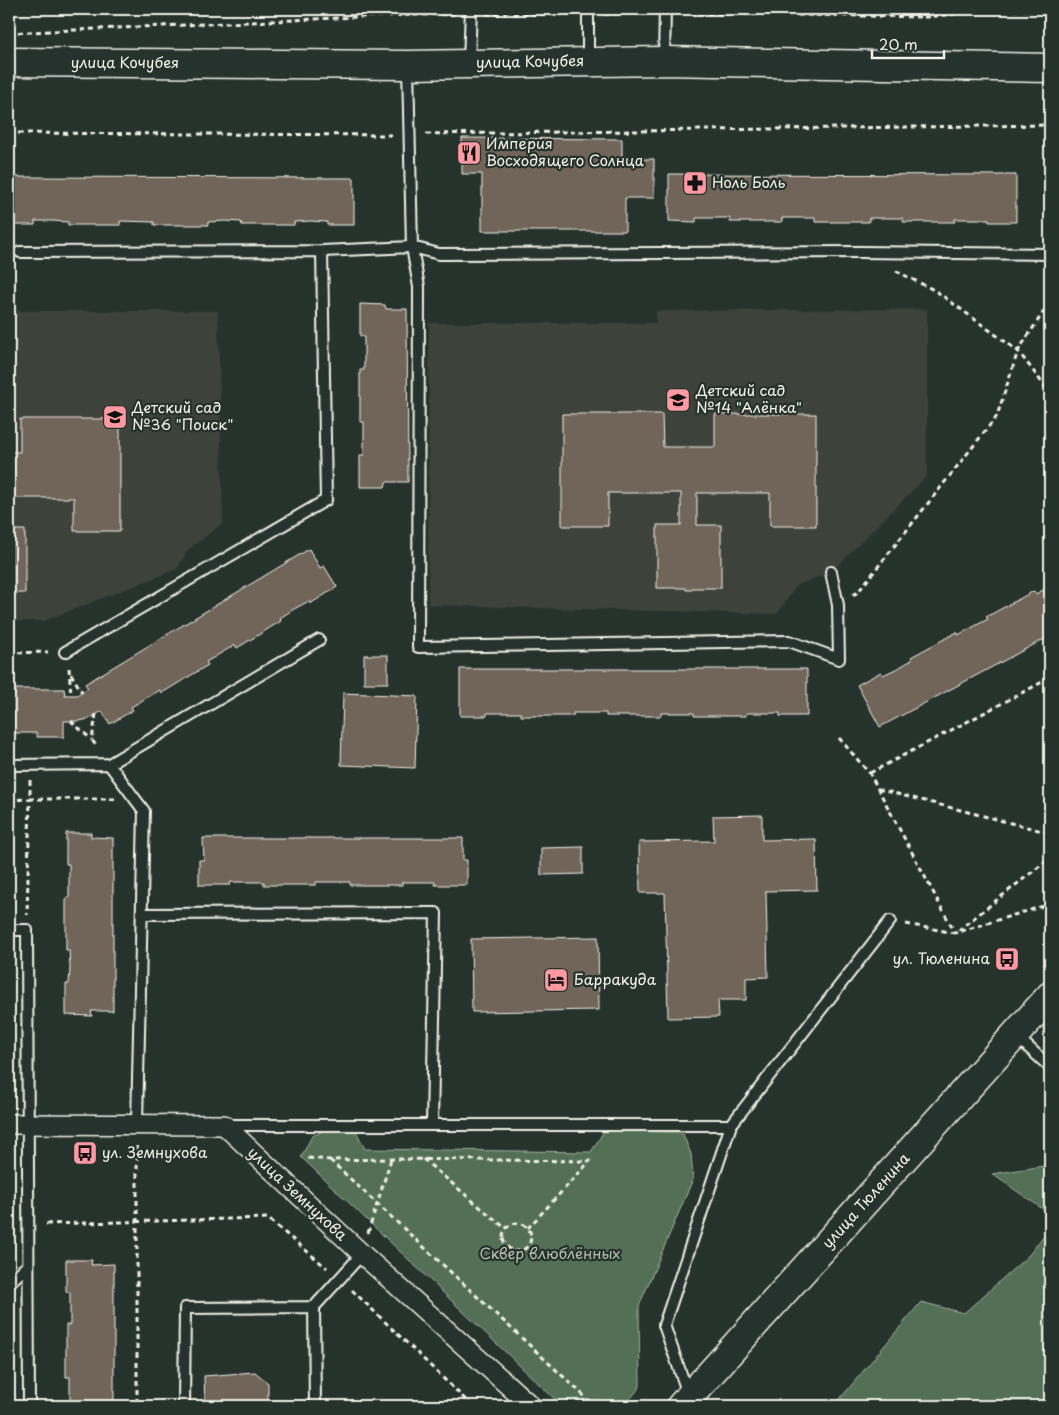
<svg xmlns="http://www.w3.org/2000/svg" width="1059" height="1415" viewBox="0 0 1059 1415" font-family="'Playpen Sans',sans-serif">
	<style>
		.built { fill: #3c423a }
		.green { fill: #536f56; stroke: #a4b09f }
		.building { fill: #71655a; stroke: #f4f1e8 }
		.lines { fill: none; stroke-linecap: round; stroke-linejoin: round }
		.lane-casing { stroke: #f4f1e8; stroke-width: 14 }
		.street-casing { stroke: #f4f1e8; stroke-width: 22 }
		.secondary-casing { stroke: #f4f1e8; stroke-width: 31 }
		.path { stroke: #f4f1e8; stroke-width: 3; stroke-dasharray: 5 4; stroke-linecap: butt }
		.lane { stroke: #26332d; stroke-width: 10 }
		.street { stroke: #26332d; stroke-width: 19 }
		.secondary { stroke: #26332d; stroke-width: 28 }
		.labels { text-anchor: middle; stroke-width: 4.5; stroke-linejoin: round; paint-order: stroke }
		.street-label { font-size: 15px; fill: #f4f1e8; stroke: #26332d }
		.poi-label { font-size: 15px; fill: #f4f1e8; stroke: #26332d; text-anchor: start }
		.park-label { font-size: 15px; fill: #b4bdae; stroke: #26332d }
	</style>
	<rect width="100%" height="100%" fill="#26332d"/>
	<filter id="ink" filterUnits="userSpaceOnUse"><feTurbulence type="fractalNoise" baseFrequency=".02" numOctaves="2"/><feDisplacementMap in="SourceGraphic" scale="10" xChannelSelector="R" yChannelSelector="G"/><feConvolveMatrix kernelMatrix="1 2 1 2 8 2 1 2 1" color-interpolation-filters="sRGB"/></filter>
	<g filter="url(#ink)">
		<path class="built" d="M 927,309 L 927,476 L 831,572 L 797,585 L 777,614 L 428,605 L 429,323 L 656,323 L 656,311 Z
			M 9,311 L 218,311 L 223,523 L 188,550 L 177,569 L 44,621 L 9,621 Z"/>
		<path class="green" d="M 332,1127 L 356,1131 L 365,1149 L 591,1152 L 604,1131 L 682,1132 L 691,1154 L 693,1179 L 639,1306 L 640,1387 L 624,1406 L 562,1406 L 301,1157 L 312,1136 Z
			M 1050,1165 L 1050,1214 L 992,1174 Z
			M 1050,1227 L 1050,1406 L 834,1406 L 921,1302 L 964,1313 L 1029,1255 Z"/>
		<path class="building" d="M 462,138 L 622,139 L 622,159 L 654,159 L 654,198 L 625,198 L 625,231 L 482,231 L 482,174 L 462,174 Z
			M 669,174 L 1016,175 L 1016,222 L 989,222 L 989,219 L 955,219 L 955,222 L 903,222 L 903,218 L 869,218 L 869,222 L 815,222 L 815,218 L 782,218 L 782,222 L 730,222 L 730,218 L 696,218 L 696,222 L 669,221 Z
			M 9,177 L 354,178 L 354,225 L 327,225 L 327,222 L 311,221 L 294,222 L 294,225 L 242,225 L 241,222 L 225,221 L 208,222 L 208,225 L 154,225 L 154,222 L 120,221 L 120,225 L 68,225 L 68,222 L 52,221 L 35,221 L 35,225 L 9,225 Z
			M 360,304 L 385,305 L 386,309 L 407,309 L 408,482 L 386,482 L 385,487 L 360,487 L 360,455 L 364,455 L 364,422 L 360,422 L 360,370 L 364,370 L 364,336 L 360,336 Z
			M 562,414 L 662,414 L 663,447 L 715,447 L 715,414 L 816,414 L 816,526 L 770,526 L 770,493 L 697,493 L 697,525 L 721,525 L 721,588 L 692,588 L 692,590 L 686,590 L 686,588 L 657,588 L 657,525 L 681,525 L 681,493 L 608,493 L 608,526 L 562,526 Z
			M 20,419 L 120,419 L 120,531 L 74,531 L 74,498 L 9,498 L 9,452 L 20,452 Z
			M 9,530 L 25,530 L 25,593 L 9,593 Z
			M 309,549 L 320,568 L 324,566 L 337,587 L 310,604 L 309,601 L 294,609 L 280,618 L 281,621 L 237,648 L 235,645 L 206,662 L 208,665 L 162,693 L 160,690 L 131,707 L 133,710 L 110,724 L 102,711 L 89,719 L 79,721 L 64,721 L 64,737 L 37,737 L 37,733 L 9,733 L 9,689 L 64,689 L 65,695 L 77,695 L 88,688 L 85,684 Z
			M 1050,586 L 1050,636 L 880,727 L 857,685 L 881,672 L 883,675 L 898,668 L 912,660 L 911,657 L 957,632 L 958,635 L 988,619 L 986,617 L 1034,591 L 1036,594 Z
			M 364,655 L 388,655 L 388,683 L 364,683 Z
			M 460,669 L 807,669 L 807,716 L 780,716 L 780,713 L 746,713 L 746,716 L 694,716 L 694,713 L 661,713 L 661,716 L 606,716 L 606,713 L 573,713 L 573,716 L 521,716 L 521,713 L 487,713 L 487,716 L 460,716 Z
			M 343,693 L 417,696 L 415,768 L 341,765 Z
			M 762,815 L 762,840 L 816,839 L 817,890 L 766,891 L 768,977 L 746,978 L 746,1000 L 718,1000 L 719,1017 L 668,1018 L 665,893 L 640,893 L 639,842 L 714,841 L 713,816 Z
			M 66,833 L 91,833 L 91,837 L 113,838 L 113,1011 L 91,1011 L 92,1016 L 66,1015 L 66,984 L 69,984 L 70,967 L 69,950 L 66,950 L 66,898 L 69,898 L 69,864 L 66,864 Z
			M 203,838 L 463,838 L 463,860 L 467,860 L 467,885 L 435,885 L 435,882 L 402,882 L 402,885 L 350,885 L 350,882 L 316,882 L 316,885 L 264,885 L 264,882 L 231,882 L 230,885 L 199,885 L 199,860 L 204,860 Z
			M 583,847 L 583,874 L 541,875 L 541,848 Z
			M 598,937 L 599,1010 L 472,1012 L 471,939 Z
			M 66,1260 L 92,1260 L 91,1265 L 114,1264 L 114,1406 L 70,1406 L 70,1377 L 66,1377 L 66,1325 L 70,1325 L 70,1292 L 66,1292 Z
			M 255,1372 L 268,1383 L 268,1406 L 205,1406 L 204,1376 Z"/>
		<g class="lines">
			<defs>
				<path id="lane" d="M 588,9 L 588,61
					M 664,60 L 665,9
					M 469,62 L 471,9
					M 20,252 L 322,251 L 412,247 L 408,66
					M 831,572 L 838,605 L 839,659 L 789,641 L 418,647 L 419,287 L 412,247 L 439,254 L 859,252 L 1050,254
					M 65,652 L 326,500 L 322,251
					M 9,765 L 109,764
					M 142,914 L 436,913 L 432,1125
					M 9,930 L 27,930 L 29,1406
					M 1016,1036 L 1050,1067
					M 137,1123 L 144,811 L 109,764 L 319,640
					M 225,1125 L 731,1125 L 664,1325 L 688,1394
					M 731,1125 L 890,921
					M 9,1283 L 28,1265
					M 184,1406 L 185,1308 L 314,1307
					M 315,1406 L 314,1307 L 362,1254"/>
				<path id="street" d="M 9,1124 L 224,1125 L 362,1254 L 531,1406"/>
				<path id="secondary" d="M 9,62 L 408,65 L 664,61 L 1050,68
					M 681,1406 L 1050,996"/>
			</defs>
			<use href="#lane" class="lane-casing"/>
			<use href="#street" class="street-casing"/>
			<use href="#secondary" class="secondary-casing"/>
			<path class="path" d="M 681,13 L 927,17 L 987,10 L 1050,10
				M 486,14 L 573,14
				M 604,14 L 648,13
				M 9,33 L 380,16 L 455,14
				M 9,133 L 392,135
				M 426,134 L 1050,125
				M 896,271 L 936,291 L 1018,351 L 1050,393
				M 853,595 L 858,592 L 997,416 L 1018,351 L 1050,302
				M 9,653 L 48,652
				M 69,668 L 71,695
				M 71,674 L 82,692
				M 96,714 L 92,740 L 97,747
				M 71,721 L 92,740
				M 839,738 L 870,774 L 955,933 L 1050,904
				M 870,773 L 1050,678
				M 30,780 L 30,799 L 115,799
				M 878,789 L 1050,833
				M 9,800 L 30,799 L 27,915
				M 906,924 L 955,933 L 1050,858
				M 137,1146 L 137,1406
				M 308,1158 L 330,1160 L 391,1159 L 590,1161 L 528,1228
				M 423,1159 L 505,1228
				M 330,1160 L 595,1406
				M503 1237a14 14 0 1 1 28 0a14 14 0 1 1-28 0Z
				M 46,1224 L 267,1218 L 327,1268
				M 368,1233 L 391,1159
				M 352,1290 L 472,1406"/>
			<use href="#lane" class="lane"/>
			<use href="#street" class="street"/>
			<use href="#secondary" class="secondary"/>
		</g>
	</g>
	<defs>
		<symbol id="restaurant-square" viewBox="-11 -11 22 22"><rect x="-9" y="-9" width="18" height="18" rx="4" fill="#ff9aa2" stroke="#26332d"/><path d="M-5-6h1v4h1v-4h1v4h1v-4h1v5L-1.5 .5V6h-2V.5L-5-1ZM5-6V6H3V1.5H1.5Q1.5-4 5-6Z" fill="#111"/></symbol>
		<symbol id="pharmacy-square" viewBox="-11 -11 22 22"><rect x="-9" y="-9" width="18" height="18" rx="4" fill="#ff9aa2" stroke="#26332d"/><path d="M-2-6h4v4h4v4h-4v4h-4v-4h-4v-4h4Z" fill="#111"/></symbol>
		<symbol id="school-square" viewBox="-11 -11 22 22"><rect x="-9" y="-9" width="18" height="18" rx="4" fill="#ff9aa2" stroke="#26332d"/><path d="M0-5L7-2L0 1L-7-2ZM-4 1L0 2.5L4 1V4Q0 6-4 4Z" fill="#111"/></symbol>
		<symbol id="bus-square" viewBox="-11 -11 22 22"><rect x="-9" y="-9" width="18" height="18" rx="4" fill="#ff9aa2" stroke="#26332d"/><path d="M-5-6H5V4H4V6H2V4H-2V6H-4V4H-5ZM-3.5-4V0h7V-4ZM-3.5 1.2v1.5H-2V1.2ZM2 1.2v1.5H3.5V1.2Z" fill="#111"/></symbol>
		<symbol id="hotel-square" viewBox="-11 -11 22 22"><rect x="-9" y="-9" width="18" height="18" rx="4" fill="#ff9aa2" stroke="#26332d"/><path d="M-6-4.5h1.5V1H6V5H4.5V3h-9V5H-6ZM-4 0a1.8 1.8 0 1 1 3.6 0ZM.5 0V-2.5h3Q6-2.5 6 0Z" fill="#111"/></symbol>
	</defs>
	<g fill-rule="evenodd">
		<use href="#restaurant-square" x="455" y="139" width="28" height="28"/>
		<use href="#pharmacy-square" x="681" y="169" width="28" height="28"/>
		<use href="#school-square" x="664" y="386" width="28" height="28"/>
		<use href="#school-square" x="101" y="403" width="28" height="28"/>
		<use href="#bus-square" x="993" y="945" width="28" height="28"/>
		<use href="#hotel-square" x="542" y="966" width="28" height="28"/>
		<use href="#bus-square" x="71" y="1139" width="28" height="28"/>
	</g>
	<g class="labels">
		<g class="street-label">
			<text transform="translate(530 62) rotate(-1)" y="5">улица Кочубея</text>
			<text x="125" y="68">улица Кочубея</text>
			<text transform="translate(297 1194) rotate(43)" y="5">улица Земнухова</text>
			<text transform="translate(866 1201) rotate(-48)" y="5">улица Тюленина</text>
		</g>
		<g class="poi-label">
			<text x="486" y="149">Империя<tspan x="486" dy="17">Восходящего Солнца</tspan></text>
			<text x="712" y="188">Ноль Боль</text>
			<text x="696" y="396">Детский сад<tspan x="696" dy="17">№14 "Алёнка"</tspan></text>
			<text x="132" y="413">Детский сад<tspan x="132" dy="17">№36 "Поиск"</tspan></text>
			<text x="990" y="964" text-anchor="end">ул. Тюленина</text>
			<text x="574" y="985">Барракуда</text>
			<text x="102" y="1158">ул. Земнухова</text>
		</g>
		<g class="park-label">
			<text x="550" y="1259">Сквер влюблённых</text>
		</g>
	</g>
	<rect width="1059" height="1415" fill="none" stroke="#26332d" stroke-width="30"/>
	<rect x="15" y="15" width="1029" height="1385" fill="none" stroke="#f4f1e8" stroke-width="2" filter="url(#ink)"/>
	<path d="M872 50v8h72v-8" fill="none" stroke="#f4f1e8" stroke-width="2.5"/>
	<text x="879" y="50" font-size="15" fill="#f4f1e8" stroke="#26332d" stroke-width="4" paint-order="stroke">20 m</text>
</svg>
